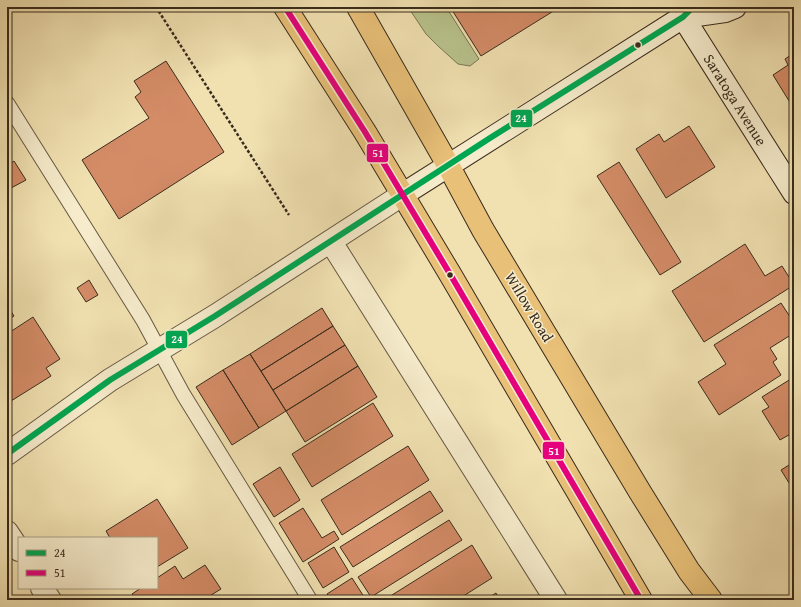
<svg xmlns="http://www.w3.org/2000/svg" width="801" height="607" viewBox="0 0 801 607" font-family="'Gentium Book Plus',serif">
	<style>
		.green { fill: #b9c38c; stroke: #797854 }
		.building { fill: #d48c67; stroke: #392c1d }
		.lines { fill: none; stroke-linecap: round; stroke-linejoin: round }
		.lane-casing { stroke: #675942; stroke-width: 16 }
		.street-casing { stroke: #675942; stroke-width: 24 }
		.secondary-casing { stroke: #392c1d; stroke-width: 24 }
		.primary-casing { stroke: #392c1d; stroke-width: 24 }
		.path { stroke: #392c1d; stroke-width: 2.5; stroke-dasharray: 3 2; stroke-linecap: butt }
		.lane { stroke: #f6eccc; stroke-width: 14 }
		.street { stroke: #f6eccc; stroke-width: 22 }
		.secondary { stroke: #f6eccc; stroke-width: 22 }
		.primary { stroke: #e8c078; stroke-width: 22 }
		.bus-1-casing { stroke: #f6eccc; stroke-width: 9 }
		.bus-2-casing { stroke: #f6eccc; stroke-width: 9 }
		.bus-1 { stroke: #00a651; stroke-width: 6 }
		.bus-2 { stroke: #e5007d; stroke-width: 6 }
		.bus-dot { fill: #392c1d; stroke: #f6eccc; stroke-width: 1.5 }
		.labels { text-anchor: middle; stroke-width: 3; stroke-linejoin: round; paint-order: stroke }
		.street-label { font-size: 15px; fill: #392c1d; stroke: #f6eccc }
		.line-badge { stroke: #f6eccc; stroke-width: 1.5 }
		.badge-label { font-size: 11px; text-anchor: middle; font-weight: bold; fill: #fff }
	</style>
	<rect width="100%" height="100%" fill="#f1e1b1"/>
	<filter id="stains"><feTurbulence type="fractalNoise" baseFrequency=".005" numOctaves="4"/><feColorMatrix values="0 0 0 0 .2 0 0 0 0 .09 0 0 0 0 .02 0 0 0 .5 -.17"/></filter>
	<radialGradient id="worn" r=".72"><stop offset=".6" stop-color="#630" stop-opacity="0"/><stop offset="1" stop-color="#630" stop-opacity=".3"/></radialGradient>
	<path class="green" d="M 408,7 L 446,7 L 479,59 L 470,66 L 458,64 L 438,46 L 426,34 Z"/>
	<path class="building" d="M 457,7 L 560,7 L 481,56 L 452,10 Z
		M 794,53 L 794,109 L 773,75 L 788,65 L 785,59 Z
		M 166,61 L 224,152 L 119,219 L 82,160 L 149,118 L 135,97 L 141,92 L 134,81 Z
		M 689,126 L 715,167 L 666,198 L 636,149 L 659,134 L 664,142 Z
		M 14,161 L 26,180 L 11,188 L 7,181 L 7,166 Z
		M 619,162 L 681,262 L 660,275 L 597,176 Z
		M 745,244 L 765,276 L 782,266 L 794,285 L 704,342 L 672,291 Z
		M 89,280 L 98,295 L 86,302 L 77,288 Z
		M 781,303 L 794,323 L 794,333 L 770,348 L 777,359 L 773,362 L 781,375 L 719,415 L 698,382 L 726,364 L 714,345 Z
		M 7,305 L 14,316 L 7,320 Z
		M 322,308 L 333,326 L 261,371 L 250,354 Z
		M 33,317 L 60,359 L 46,368 L 51,376 L 11,401 L 7,394 L 7,334 Z
		M 333,326 L 345,345 L 273,390 L 261,371 Z
		M 345,345 L 358,366 L 286,411 L 273,390 Z
		M 250,354 L 286,411 L 259,428 L 223,370 Z
		M 358,366 L 377,397 L 305,442 L 286,411 Z
		M 223,370 L 259,428 L 232,445 L 196,387 Z
		M 794,377 L 794,432 L 780,440 L 762,411 L 769,407 L 762,397 Z
		M 373,403 L 393,436 L 312,487 L 292,454 Z
		M 408,446 L 429,480 L 342,535 L 321,500 Z
		M 794,462 L 794,491 L 781,470 Z
		M 280,467 L 300,500 L 274,517 L 253,484 Z
		M 430,491 L 443,511 L 353,567 L 340,547 Z
		M 157,499 L 188,548 L 157,567 L 157,538 L 110,538 L 106,531 Z
		M 303,508 L 322,538 L 334,531 L 339,539 L 303,562 L 279,523 Z
		M 449,520 L 462,540 L 371,597 L 358,577 Z
		M 472,545 L 492,578 L 457,600 L 384,600 Z
		M 334,547 L 349,572 L 323,588 L 308,563 Z
		M 205,565 L 221,589 L 203,600 L 136,600 L 132,594 L 141,588 L 157,588 L 157,578 L 175,566 L 183,579 Z
		M 352,578 L 366,600 L 331,600 L 327,594 Z
		M 496,593 L 500,600 L 485,600 Z"/>
	<g class="lines">
		<defs>
			<path id="lane" d="M 7,103 L 143,320 L 183,394 L 310,600"/>
			<path id="street" d="M 331,242 L 556,600
				M 7,454 L 110,380 L 215,316 L 402,195
				M 7,532 L 19,550
				M 42,588 L 50,600"/>
			<path id="secondary" d="M 683,17 L 794,193
				M 683,17 L 725,11 L 735,7
				M 402,195 L 683,17 L 693,7"/>
			<path id="primary" d="M 285,7 L 365,132 L 450,274 L 641,600
				M 358,7 L 448,165 L 483,230 L 640,492 L 689,571 L 711,600"/>
		</defs>
		<use href="#lane" class="lane-casing"/>
		<use href="#street" class="street-casing"/>
		<use href="#secondary" class="secondary-casing"/>
		<use href="#primary" class="primary-casing"/>
		<path class="path" d="M 156,7 L 289,215"/>
		<use href="#lane" class="lane"/>
		<use href="#street" class="street"/>
		<use href="#secondary" class="secondary"/>
		<use href="#primary" class="primary"/>
		<defs>
			<path id="bus-1" d="M 7,454 L 110,380 L 215,316 L 490,138 L 683,17 L 693,7"/>
			<path id="bus-2" d="M 285,7 L 365,132 L 450,274 L 641,600"/>
		</defs>
		<use href="#bus-1" class="bus-1-casing"/>
		<use href="#bus-2" class="bus-2-casing"/>
		<use href="#bus-1" class="bus-1"/>
		<use href="#bus-2" class="bus-2"/>
	</g>
	<g class="bus-dot">
		<circle cx="638" cy="45" r="3.5"/>
		<circle cx="450" cy="275" r="3.5"/>
	</g>
	<g class="labels">
		<g class="street-label">
			<text transform="translate(735 100) rotate(58)" y="5">Saratoga Avenue</text>
			<text transform="translate(529 307) rotate(59)" y="5">Willow Road</text>
		</g>
	</g>
	<g class="line-badge">
		<rect x="510" y="109" width="23" height="19" rx="4" fill="#00a651"/>
		<rect x="366" y="143" width="23" height="20" rx="4" fill="#e5007d"/>
		<rect x="165" y="330" width="23" height="19" rx="4" fill="#00a651"/>
		<rect x="542" y="441" width="23" height="19" rx="4" fill="#e5007d"/>
	</g>
	<g class="badge-label">
		<text x="521" y="122">24</text>
		<text x="378" y="157">51</text>
		<text x="177" y="343">24</text>
		<text x="554" y="455">51</text>
	</g>
	<rect width="801" height="607" fill="none" stroke="#f1e1b1" stroke-width="24"/>
	<rect x="8" y="8" width="785" height="591" fill="none" stroke="#392c1d" stroke-width="2"/>
	<rect x="12" y="12" width="777" height="583" fill="none" stroke="#392c1d"/>
	<rect x="18" y="537" width="140" height="52" fill="#f6eccc" stroke="#aa9f86"/>
	<rect x="26" y="550" width="20" height="6" fill="#00a651" stroke="#aa9f86"/>
	<text x="54" y="557" font-size="12" fill="#392c1d">24</text>
	<rect x="26" y="570" width="20" height="6" fill="#e5007d" stroke="#aa9f86"/>
	<text x="54" y="577" font-size="12" fill="#392c1d">51</text>
	<rect width="100%" height="100%" filter="url(#stains)"/>
	<rect width="100%" height="100%" fill="url(#worn)"/>
</svg>
